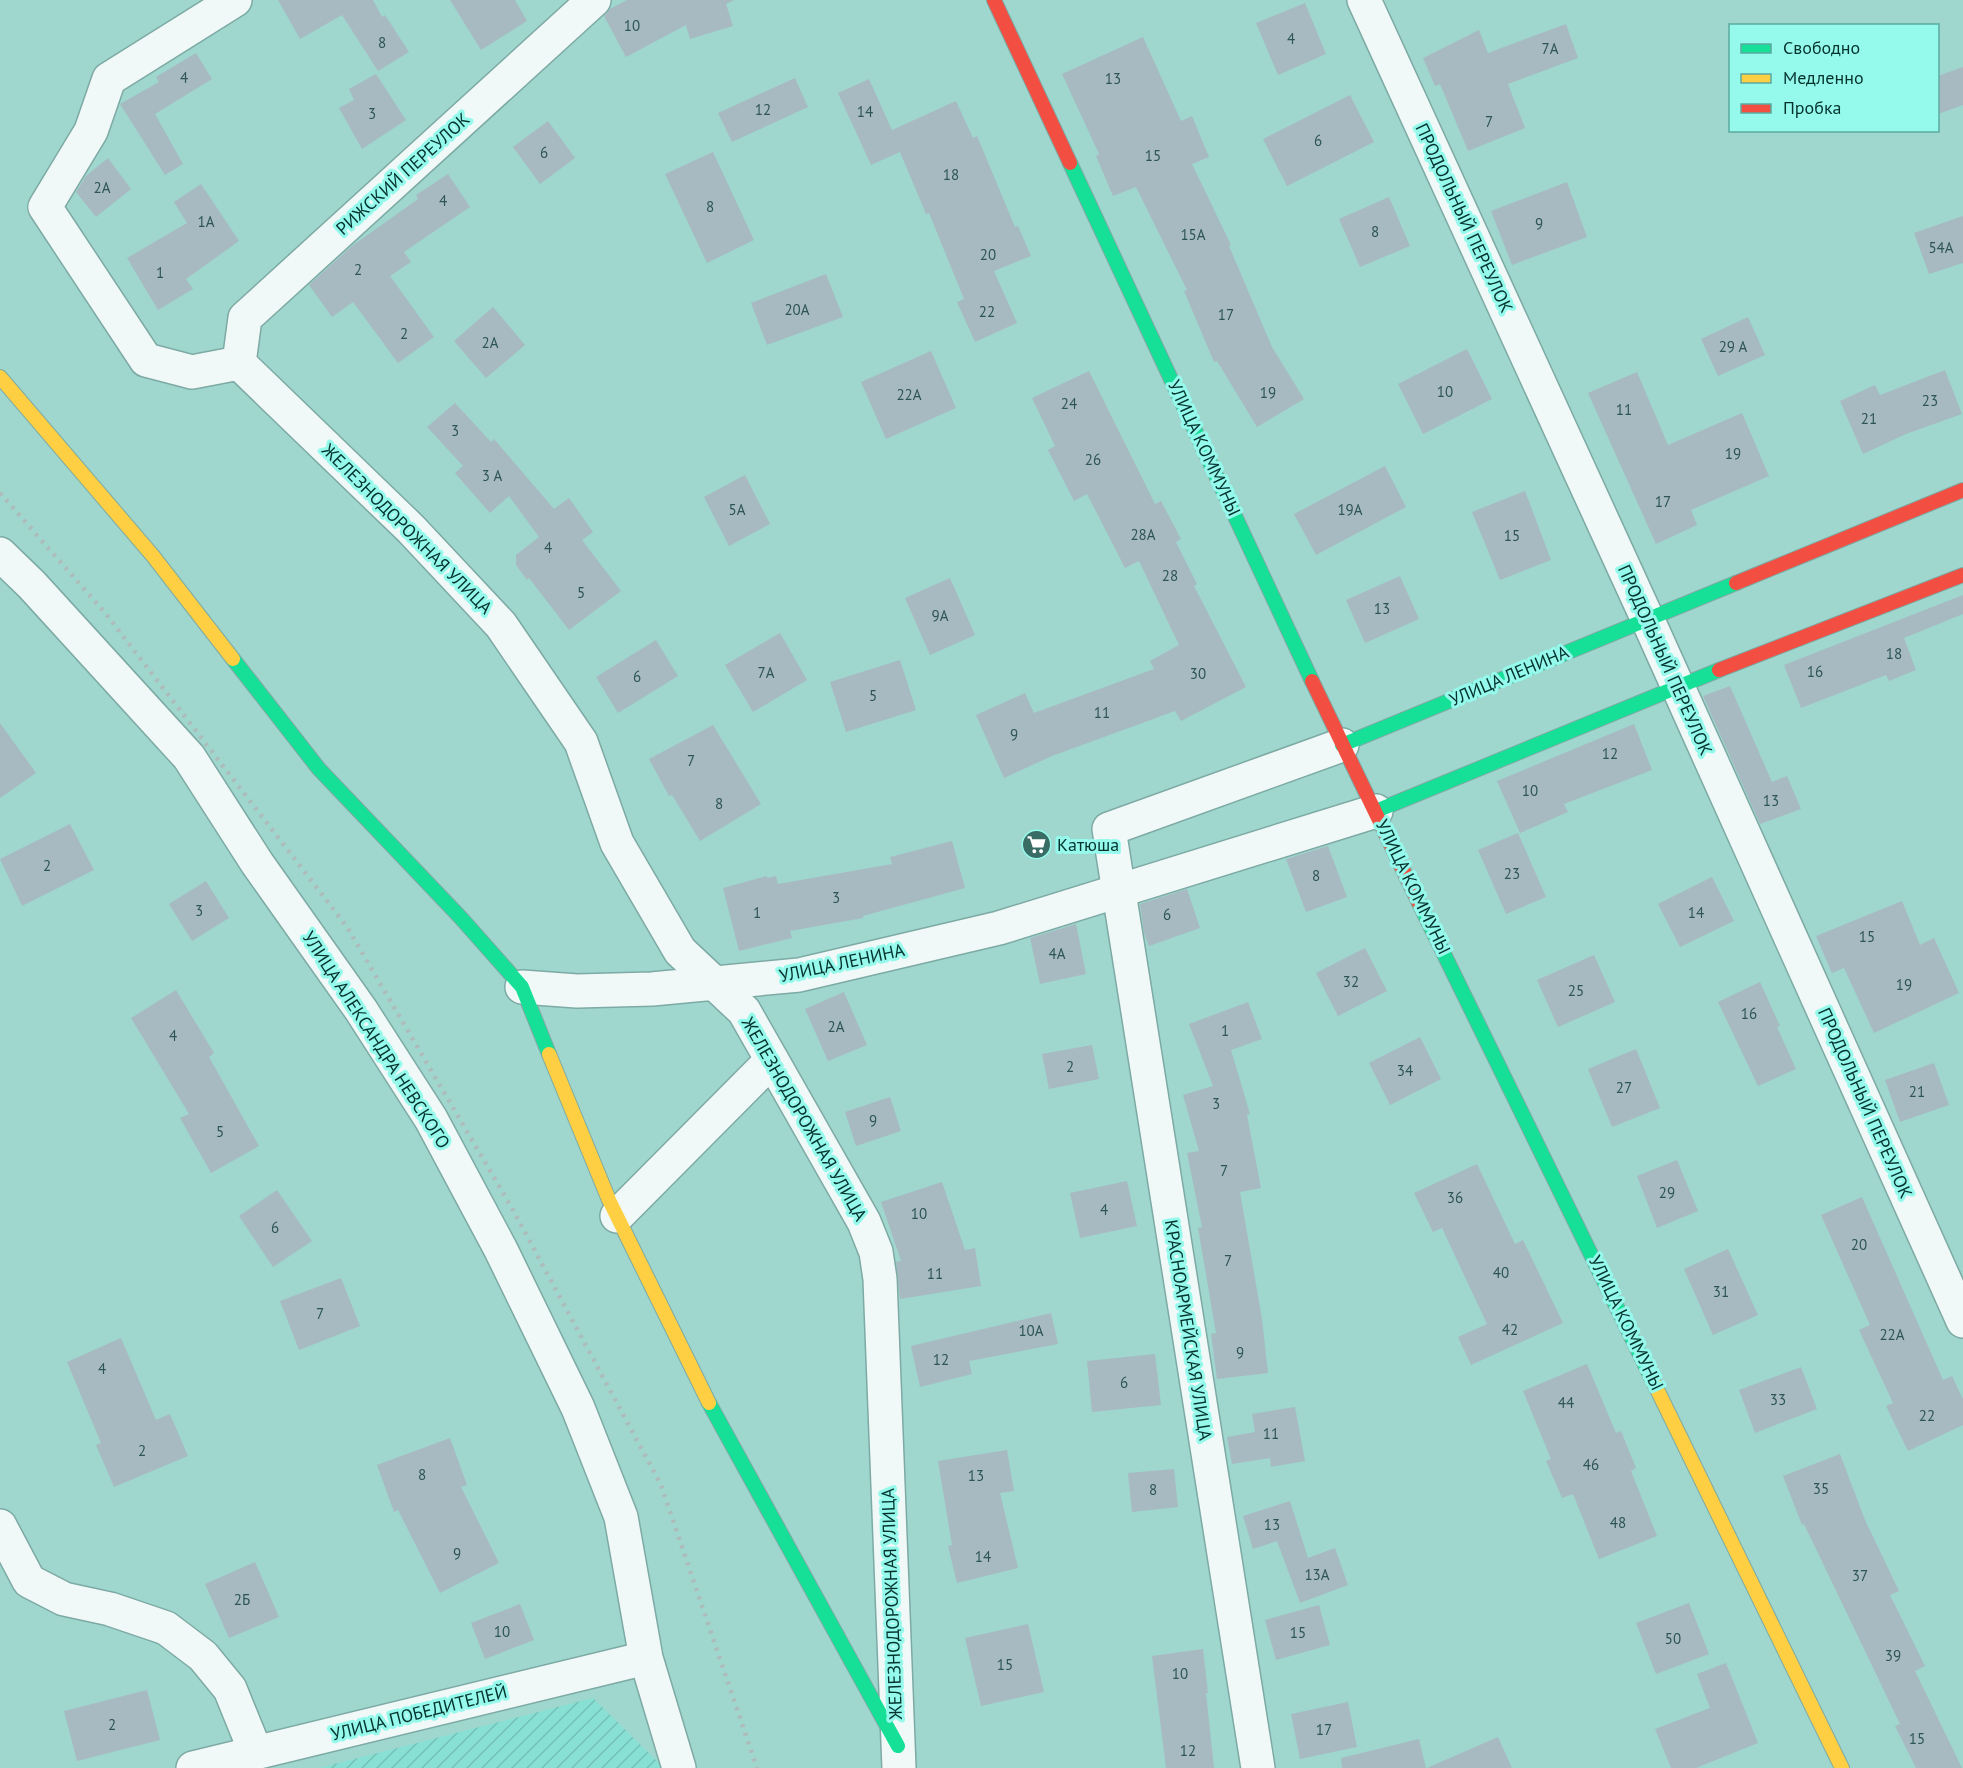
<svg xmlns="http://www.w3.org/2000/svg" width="1963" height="1768" viewBox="0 0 1963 1768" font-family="'PT Sans',sans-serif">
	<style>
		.industrial { fill: url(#industrial-furrows) }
		.building { fill: #a7bac2 }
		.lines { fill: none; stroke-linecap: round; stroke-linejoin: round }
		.street-casing { stroke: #7daaa4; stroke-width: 36 }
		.fast-casing { stroke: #7daaa4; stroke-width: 16 }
		.slow-casing { stroke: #7daaa4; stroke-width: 16 }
		.jam-casing { stroke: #7daaa4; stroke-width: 16 }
		.street { stroke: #f1f9f8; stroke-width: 33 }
		.fast { stroke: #16e098; stroke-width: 14 }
		.slow { stroke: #ffcf43; stroke-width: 14 }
		.jam { stroke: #f24e42; stroke-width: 14 }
		.rail { stroke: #adbcba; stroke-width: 4.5; stroke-dasharray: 3 6; stroke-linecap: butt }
		.labels { text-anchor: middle; stroke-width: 6; stroke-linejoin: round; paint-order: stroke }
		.number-label { font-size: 15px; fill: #2d5553 }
		.street-label { font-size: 18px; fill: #04332e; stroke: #95faec }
		.poi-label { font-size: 18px; fill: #04332e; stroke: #95faec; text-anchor: start }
	</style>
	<defs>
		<pattern id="industrial-furrows" width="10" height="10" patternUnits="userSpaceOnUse" patternTransform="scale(1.5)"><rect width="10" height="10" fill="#88e0d4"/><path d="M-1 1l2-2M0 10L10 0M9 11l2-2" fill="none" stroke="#74c1b6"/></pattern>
	</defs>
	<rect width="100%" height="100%" fill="#9fd6ce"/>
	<path class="industrial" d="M 593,1698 L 664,1768 L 319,1768 Z"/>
	<path class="building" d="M 278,0 L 373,0 L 382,17 L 385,15 L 409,52 L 378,71 L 342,15 L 300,39 Z
		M 450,0 L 515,0 L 527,21 L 481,50 Z
		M 627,0 L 734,0 L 726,4 L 733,26 L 690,39 L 686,25 L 626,57 L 604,16 L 610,9 Z
		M 1305,3 L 1326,54 L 1278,75 L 1256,23 Z
		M 1566,24 L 1578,58 L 1508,84 L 1525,128 L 1468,151 L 1440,84 L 1435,86 L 1423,58 L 1479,30 L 1488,53 Z
		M 1143,37 L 1181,121 L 1192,116 L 1209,157 L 1192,164 L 1231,245 L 1229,246 L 1272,347 L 1304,399 L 1257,427 L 1217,361 L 1214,362 L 1184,291 L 1187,290 L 1136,187 L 1113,196 L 1096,156 L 1099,154 L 1062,74 Z
		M 196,53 L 212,79 L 155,114 L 183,164 L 165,175 L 120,104 L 159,82 L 156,77 Z
		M 1963,67 L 1963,105 L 1938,114 L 1938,76 Z
		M 376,74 L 406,120 L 362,149 L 339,108 L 354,100 L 349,89 Z
		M 795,78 L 808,107 L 732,142 L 718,113 Z
		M 869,79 L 892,130 L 956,101 L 973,138 L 977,136 L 1015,227 L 1018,226 L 1031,256 L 994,271 L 1017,323 L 975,342 L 957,302 L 964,299 L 929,213 L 926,214 L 900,152 L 871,165 L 838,93 Z
		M 1350,95 L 1374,142 L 1287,186 L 1263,139 Z
		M 548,121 L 575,158 L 540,184 L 513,147 Z
		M 713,152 L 754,240 L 707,263 L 665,174 Z
		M 108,158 L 131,189 L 96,217 L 76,192 L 86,176 Z
		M 448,174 L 470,207 L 404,252 L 411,262 L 390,276 L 434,337 L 398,363 L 353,302 L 332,317 L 309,285 L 352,246 L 418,199 L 416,195 Z
		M 1567,182 L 1587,237 L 1512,265 L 1491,211 Z
		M 201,184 L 239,241 L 186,279 L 193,289 L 158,310 L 127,258 L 187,223 L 174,202 Z
		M 1389,197 L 1410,246 L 1360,267 L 1339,219 Z
		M 1963,216 L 1963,263 L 1929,274 L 1914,233 Z
		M 826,274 L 843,317 L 767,345 L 751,303 Z
		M 493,307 L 525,345 L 486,378 L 454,341 Z
		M 1748,317 L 1765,355 L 1718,376 L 1701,339 Z
		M 1467,349 L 1492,399 L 1423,434 L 1398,384 Z
		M 931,351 L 956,408 L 886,439 L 861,382 Z
		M 1945,370 L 1962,414 L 1906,434 L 1863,454 L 1840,401 L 1875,385 L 1880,395 Z
		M 1089,371 L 1155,504 L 1161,501 L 1181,539 L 1176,542 L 1197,584 L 1194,586 L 1246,687 L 1181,721 L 1175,711 L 1052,756 L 1004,778 L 976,715 L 1025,693 L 1034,713 L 1154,669 L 1150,661 L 1179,645 L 1139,561 L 1125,568 L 1087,494 L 1074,501 L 1048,450 L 1055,446 L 1032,398 Z
		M 1637,372 L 1668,445 L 1742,413 L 1769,476 L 1691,510 L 1697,525 L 1656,544 L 1588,393 Z
		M 455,403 L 491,442 L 494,439 L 554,509 L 569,498 L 593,532 L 582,540 L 621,591 L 569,630 L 529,578 L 527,580 L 516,565 L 516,555 L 539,537 L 509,496 L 490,513 L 455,473 L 463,466 L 427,427 Z
		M 1385,466 L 1406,507 L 1316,555 L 1294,514 Z
		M 745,475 L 770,524 L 729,546 L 704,497 Z
		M 1525,491 L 1551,560 L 1500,580 L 1472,512 Z
		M 1400,576 L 1419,619 L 1365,643 L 1346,600 Z
		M 950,578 L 975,635 L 930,655 L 905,598 Z
		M 1963,595 L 1963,614 L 1904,638 L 1916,670 L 1889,681 L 1886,675 L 1801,708 L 1784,665 Z
		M 780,633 L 807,680 L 753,712 L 725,665 Z
		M 656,640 L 678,676 L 618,713 L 596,677 Z
		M 900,660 L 916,710 L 846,732 L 830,682 Z
		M 1730,686 L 1772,782 L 1787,776 L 1801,809 L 1760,824 L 1703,696 Z
		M 0,723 L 36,773 L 0,798 Z
		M 1634,724 L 1652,770 L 1564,804 L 1568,812 L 1520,833 L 1497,781 Z
		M 713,725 L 761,804 L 700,841 L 672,795 L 669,796 L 649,759 Z
		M 70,824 L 94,870 L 22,906 L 0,859 Z
		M 1518,833 L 1546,897 L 1506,914 L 1478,850 Z
		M 952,841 L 965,888 L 863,916 L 863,918 L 790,931 L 792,938 L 739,951 L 723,888 L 767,876 L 767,878 L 776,876 L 778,884 L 892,864 L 890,857 Z
		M 1328,846 L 1347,897 L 1306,912 L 1286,859 Z
		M 1712,877 L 1734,921 L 1680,947 L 1658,904 Z
		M 206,881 L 229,918 L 192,941 L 169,904 Z
		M 1187,889 L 1200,928 L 1149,946 L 1144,933 L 1140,904 Z
		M 1902,901 L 1920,945 L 1934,938 L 1959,993 L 1874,1033 L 1844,968 L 1832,973 L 1816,936 Z
		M 1076,924 L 1086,974 L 1040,984 L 1030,938 Z
		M 1365,948 L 1387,991 L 1338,1016 L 1316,973 Z
		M 1594,955 L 1615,1002 L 1558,1027 L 1537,980 Z
		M 1760,982 L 1780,1026 L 1777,1027 L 1796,1069 L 1758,1086 L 1718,1002 Z
		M 176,990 L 214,1053 L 209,1057 L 259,1146 L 211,1173 L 180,1118 L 189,1114 L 131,1018 Z
		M 844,992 L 867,1045 L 828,1061 L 805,1009 Z
		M 1248,1002 L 1262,1039 L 1231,1050 L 1250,1114 L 1247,1115 L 1261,1188 L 1240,1192 L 1262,1319 L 1268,1373 L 1217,1379 L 1211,1334 L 1216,1333 L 1198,1228 L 1202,1227 L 1187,1153 L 1199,1151 L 1183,1095 L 1213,1086 L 1189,1024 Z
		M 1420,1037 L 1441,1079 L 1390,1105 L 1369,1063 Z
		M 1092,1045 L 1099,1079 L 1049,1089 L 1042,1054 Z
		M 1636,1049 L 1660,1108 L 1612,1127 L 1588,1069 Z
		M 1934,1063 L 1949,1105 L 1900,1122 L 1885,1080 Z
		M 890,1097 L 901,1131 L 856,1146 L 845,1112 Z
		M 1677,1160 L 1698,1211 L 1657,1228 L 1637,1176 Z
		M 1477,1164 L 1515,1244 L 1523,1240 L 1563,1323 L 1471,1365 L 1458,1337 L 1487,1324 L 1442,1228 L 1433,1232 L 1414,1193 Z
		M 1127,1181 L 1137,1226 L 1080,1238 L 1070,1193 Z
		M 942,1182 L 965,1250 L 975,1248 L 981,1286 L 900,1299 L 896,1262 L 901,1261 L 881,1202 Z
		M 277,1190 L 312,1241 L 273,1267 L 239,1216 Z
		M 1862,1197 L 1943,1380 L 1952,1376 L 1963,1399 L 1963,1425 L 1908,1451 L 1886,1406 L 1893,1403 L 1859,1330 L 1870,1325 L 1821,1215 Z
		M 1728,1249 L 1758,1315 L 1713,1335 L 1684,1269 Z
		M 341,1278 L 360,1326 L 299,1350 L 280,1301 Z
		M 1051,1313 L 1058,1344 L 969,1361 L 972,1374 L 920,1387 L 911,1346 Z
		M 121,1338 L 156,1420 L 170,1414 L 188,1456 L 114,1487 L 96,1445 L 101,1443 L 67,1362 Z
		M 1155,1354 L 1161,1405 L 1092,1412 L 1087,1361 Z
		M 1587,1364 L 1616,1433 L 1621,1431 L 1636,1468 L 1631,1471 L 1657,1536 L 1599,1559 L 1573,1494 L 1562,1498 L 1546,1461 L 1551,1459 L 1523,1391 Z
		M 1801,1367 L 1817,1409 L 1755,1433 L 1739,1390 Z
		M 1295,1407 L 1305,1461 L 1271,1467 L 1270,1458 L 1232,1464 L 1227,1437 L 1255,1432 L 1252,1414 Z
		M 450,1438 L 467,1485 L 461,1487 L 499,1563 L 440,1593 L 398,1510 L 394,1512 L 377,1465 Z
		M 1007,1450 L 1014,1491 L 1000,1493 L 1018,1568 L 957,1583 L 948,1546 L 952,1545 L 938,1461 Z
		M 1840,1454 L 1865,1520 L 1899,1591 L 1890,1595 L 1925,1666 L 1915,1671 L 1962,1768 L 1916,1768 L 1895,1726 L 1900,1724 L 1804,1524 L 1802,1525 L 1783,1476 Z
		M 1174,1469 L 1178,1507 L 1132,1512 L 1128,1473 Z
		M 1290,1501 L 1308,1558 L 1335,1548 L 1348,1585 L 1300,1603 L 1277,1541 L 1253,1549 L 1243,1516 Z
		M 255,1562 L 279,1617 L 229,1638 L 205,1584 Z
		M 1689,1603 L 1709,1654 L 1656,1674 L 1636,1623 Z
		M 520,1604 L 534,1640 L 485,1659 L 471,1623 Z
		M 1319,1605 L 1330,1645 L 1276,1660 L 1265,1620 Z
		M 1028,1624 L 1044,1692 L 981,1706 L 965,1638 Z
		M 1203,1649 L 1208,1693 L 1206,1693 L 1214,1768 L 1166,1768 L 1152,1656 Z
		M 1726,1663 L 1758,1743 L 1696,1768 L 1671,1768 L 1655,1729 L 1710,1708 L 1697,1674 Z
		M 147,1690 L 160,1740 L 77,1761 L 64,1711 Z
		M 1348,1702 L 1357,1747 L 1300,1759 L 1291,1714 Z
		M 1498,1737 L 1512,1768 L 1427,1768 Z
		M 1419,1739 L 1426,1768 L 1342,1768 L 1341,1758 Z"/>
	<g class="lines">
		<defs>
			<path id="street" d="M 235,0 L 109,79 L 91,131 L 45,207 L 146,360 L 192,372 L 239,363
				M 1364,0 L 1647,618 L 1963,1321
				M 239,363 L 411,529 L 501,625 L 581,742 L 617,843 L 680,951 L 744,1011 L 864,1222 L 876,1252 L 880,1279 L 899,1768
				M 239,363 L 245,318 L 594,0
				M 0,554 L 32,585 L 189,757 L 257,863 L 361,1010 L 431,1119 L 501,1250 L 578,1408 L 621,1517 L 646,1658 L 679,1768
				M 522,987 L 577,991 L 652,989 L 799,975 L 999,928 L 1376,811
				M 617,1216 L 772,1060
				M 0,1526 L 29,1581 L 64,1599 L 110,1609 L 166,1628 L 203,1656 L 230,1689 L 256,1753
				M 193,1768 L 646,1658
				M 1258,1768 L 1109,829 L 1342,745"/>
			<path id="fast" d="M 1070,163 L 1312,681
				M 233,659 L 319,769 L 461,918 L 522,987 L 549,1054
				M 1342,745 L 1736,583
				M 1376,811 L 1719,670
				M 1419,903 L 1650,1375
				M 709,1403 L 898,1746"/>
			<path id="slow" d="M 0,377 L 153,556 L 233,659
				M 549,1054 L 609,1200 L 709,1403
				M 1650,1375 L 1842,1768"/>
			<path id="jam" d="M 994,0 L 1070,163
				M 1736,583 L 1963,490
				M 1719,670 L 1963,575
				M 1312,681 L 1419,903"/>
		</defs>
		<use href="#street" class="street-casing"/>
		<use href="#fast" class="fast-casing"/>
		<use href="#slow" class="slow-casing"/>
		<use href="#jam" class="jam-casing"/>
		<use href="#street" class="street"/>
		<use href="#fast" class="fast"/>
		<use href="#slow" class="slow"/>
		<use href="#jam" class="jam"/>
		<path class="rail" d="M 0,493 L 106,614 L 347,927 L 513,1210 L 661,1485 L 757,1768"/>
	</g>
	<defs>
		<symbol id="supermarket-disc" viewBox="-11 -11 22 22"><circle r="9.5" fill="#3a6c66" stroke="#95faec"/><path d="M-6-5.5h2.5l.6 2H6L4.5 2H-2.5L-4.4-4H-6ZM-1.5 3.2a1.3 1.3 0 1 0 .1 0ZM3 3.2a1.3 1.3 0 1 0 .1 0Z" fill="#fff"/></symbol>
	</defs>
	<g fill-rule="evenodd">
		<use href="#supermarket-disc" x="1020" y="828" width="33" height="33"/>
	</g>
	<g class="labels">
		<g class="number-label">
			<text x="632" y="31">10</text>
			<text x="1291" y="44">4</text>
			<text x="382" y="48">8</text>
			<text x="1550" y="54">7А</text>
			<text x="184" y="83">4</text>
			<text x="1113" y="84">13</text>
			<text x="763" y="115">12</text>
			<text x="865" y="117">14</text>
			<text x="372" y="119">3</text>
			<text x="1489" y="127">7</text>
			<text x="1318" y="146">6</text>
			<text x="544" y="158">6</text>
			<text x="1153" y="161">15</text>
			<text x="951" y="180">18</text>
			<text x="102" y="193">2А</text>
			<text x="443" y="206">4</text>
			<text x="710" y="212">8</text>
			<text x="206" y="227">1А</text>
			<text x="1539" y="229">9</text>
			<text x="1375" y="237">8</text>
			<text x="1193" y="240">15А</text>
			<text x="1941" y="253">54А</text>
			<text x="988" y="260">20</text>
			<text x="358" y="275">2</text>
			<text x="160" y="278">1</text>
			<text x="797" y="315">20А</text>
			<text x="987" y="317">22</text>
			<text x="1226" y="320">17</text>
			<text x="404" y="339">2</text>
			<text x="490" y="348">2А</text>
			<text x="1733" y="352">29 А</text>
			<text x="1445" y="397">10</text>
			<text x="1268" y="398">19</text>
			<text x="909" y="400">22А</text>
			<text x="1930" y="406">23</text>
			<text x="1069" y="409">24</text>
			<text x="1624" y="415">11</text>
			<text x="1869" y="424">21</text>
			<text x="455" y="436">3</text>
			<text x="1733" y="459">19</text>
			<text x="1093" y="465">26</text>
			<text x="492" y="481">3 А</text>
			<text x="1663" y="507">17</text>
			<text x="737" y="515">5А</text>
			<text x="1350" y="515">19А</text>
			<text x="1143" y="540">28А</text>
			<text x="1512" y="541">15</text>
			<text x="548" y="553">4</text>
			<text x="1170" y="581">28</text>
			<text x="581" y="598">5</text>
			<text x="1382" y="614">13</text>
			<text x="940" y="621">9А</text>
			<text x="1894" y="659">18</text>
			<text x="1815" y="677">16</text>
			<text x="766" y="678">7А</text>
			<text x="1198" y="679">30</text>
			<text x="637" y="682">6</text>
			<text x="873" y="701">5</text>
			<text x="1102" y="718">11</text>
			<text x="1014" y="740">9</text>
			<text x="1610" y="759">12</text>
			<text x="691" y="766">7</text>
			<text x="1530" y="796">10</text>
			<text x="1771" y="806">13</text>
			<text x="719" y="809">8</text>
			<text x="47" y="871">2</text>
			<text x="1512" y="879">23</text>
			<text x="1316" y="881">8</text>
			<text x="836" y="903">3</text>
			<text x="199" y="916">3</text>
			<text x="757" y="918">1</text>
			<text x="1696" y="918">14</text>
			<text x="1167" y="920">6</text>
			<text x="1867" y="942">15</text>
			<text x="1057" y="959">4А</text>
			<text x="1351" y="987">32</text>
			<text x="1904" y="990">19</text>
			<text x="1576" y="996">25</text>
			<text x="1749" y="1019">16</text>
			<text x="836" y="1032">2А</text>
			<text x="1225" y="1036">1</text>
			<text x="173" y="1041">4</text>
			<text x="1070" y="1072">2</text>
			<text x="1405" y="1076">34</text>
			<text x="1624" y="1093">27</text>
			<text x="1917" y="1097">21</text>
			<text x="1216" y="1109">3</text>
			<text x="873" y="1126">9</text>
			<text x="220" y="1137">5</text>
			<text x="1224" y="1176">7</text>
			<text x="1667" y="1198">29</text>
			<text x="1455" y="1203">36</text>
			<text x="1104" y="1215">4</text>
			<text x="919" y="1219">10</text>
			<text x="275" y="1233">6</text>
			<text x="1859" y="1250">20</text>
			<text x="1228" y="1266">7</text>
			<text x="1501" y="1278">40</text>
			<text x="935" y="1279">11</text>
			<text x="1721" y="1297">31</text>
			<text x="320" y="1319">7</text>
			<text x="1510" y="1335">42</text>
			<text x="1031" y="1336">10А</text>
			<text x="1892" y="1340">22А</text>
			<text x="1240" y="1358">9</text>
			<text x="941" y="1365">12</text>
			<text x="102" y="1374">4</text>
			<text x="1124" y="1388">6</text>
			<text x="1778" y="1405">33</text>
			<text x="1566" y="1408">44</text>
			<text x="1927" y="1421">22</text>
			<text x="1271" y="1439">11</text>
			<text x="142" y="1456">2</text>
			<text x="1591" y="1470">46</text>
			<text x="422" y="1480">8</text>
			<text x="976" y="1481">13</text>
			<text x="1821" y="1494">35</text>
			<text x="1153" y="1495">8</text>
			<text x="1618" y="1528">48</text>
			<text x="1272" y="1530">13</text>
			<text x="457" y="1559">9</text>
			<text x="983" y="1562">14</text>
			<text x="1317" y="1580">13А</text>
			<text x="1860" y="1581">37</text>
			<text x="242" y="1605">2Б</text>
			<text x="502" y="1637">10</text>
			<text x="1298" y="1638">15</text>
			<text x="1673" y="1644">50</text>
			<text x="1893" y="1661">39</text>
			<text x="1005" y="1670">15</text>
			<text x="1180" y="1679">10</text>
			<text x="112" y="1730">2</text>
			<text x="1324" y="1735">17</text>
			<text x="1917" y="1744">15</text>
			<text x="1188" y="1756">12</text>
		</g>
		<g class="street-label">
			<text transform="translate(403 174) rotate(-42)" y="6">РИЖСКИЙ ПЕРЕУЛОК</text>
			<text transform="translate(1464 218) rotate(65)" y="6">ПРОДОЛЬНЫЙ ПЕРЕУЛОК</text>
			<text transform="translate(1204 448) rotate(65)" y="6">УЛИЦА КОММУНЫ</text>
			<text transform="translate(407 529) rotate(45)" y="6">ЖЕЛЕЗНОДОРОЖНАЯ УЛИЦА</text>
			<text transform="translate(1665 660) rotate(66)" y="6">ПРОДОЛЬНЫЙ ПЕРЕУЛОК</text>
			<text transform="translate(1509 676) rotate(-23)" y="6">УЛИЦА ЛЕНИНА</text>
			<text transform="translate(1413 887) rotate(64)" y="6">УЛИЦА КОММУНЫ</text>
			<text transform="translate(842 963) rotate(-12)" y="6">УЛИЦА ЛЕНИНА</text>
			<text transform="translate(376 1040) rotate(57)" y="6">УЛИЦА АЛЕКСАНДРА НЕВСКОГО</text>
			<text transform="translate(1865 1103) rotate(66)" y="6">ПРОДОЛЬНЫЙ ПЕРЕУЛОК</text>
			<text transform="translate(804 1119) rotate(60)" y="6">ЖЕЛЕЗНОДОРОЖНАЯ УЛИЦА</text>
			<text transform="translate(1626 1323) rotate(64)" y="6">УЛИЦА КОММУНЫ</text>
			<text transform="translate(1188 1330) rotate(81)" y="6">КРАСНОАРМЕЙСКАЯ УЛИЦА</text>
			<text transform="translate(892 1604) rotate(-92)" y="6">ЖЕЛЕЗНОДОРОЖНАЯ УЛИЦА</text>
			<text transform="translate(419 1713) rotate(-14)" y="6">УЛИЦА ПОБЕДИТЕЛЕЙ</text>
		</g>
		<g class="poi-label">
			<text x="1057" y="851">Катюша</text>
		</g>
	</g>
	<rect x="1729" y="24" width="210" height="108" fill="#95faec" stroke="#5baaa0" stroke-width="1.5"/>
	<rect x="1741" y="44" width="30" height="9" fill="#16e098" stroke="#5baaa0" stroke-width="1.5"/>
	<text x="1783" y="54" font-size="18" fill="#04332e">Свободно</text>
	<rect x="1741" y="74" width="30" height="9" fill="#ffcf43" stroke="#5baaa0" stroke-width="1.5"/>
	<text x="1783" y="84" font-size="18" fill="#04332e">Медленно</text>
	<rect x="1741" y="104" width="30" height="9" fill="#f24e42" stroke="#5baaa0" stroke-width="1.5"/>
	<text x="1783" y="114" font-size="18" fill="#04332e">Пробка</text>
</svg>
